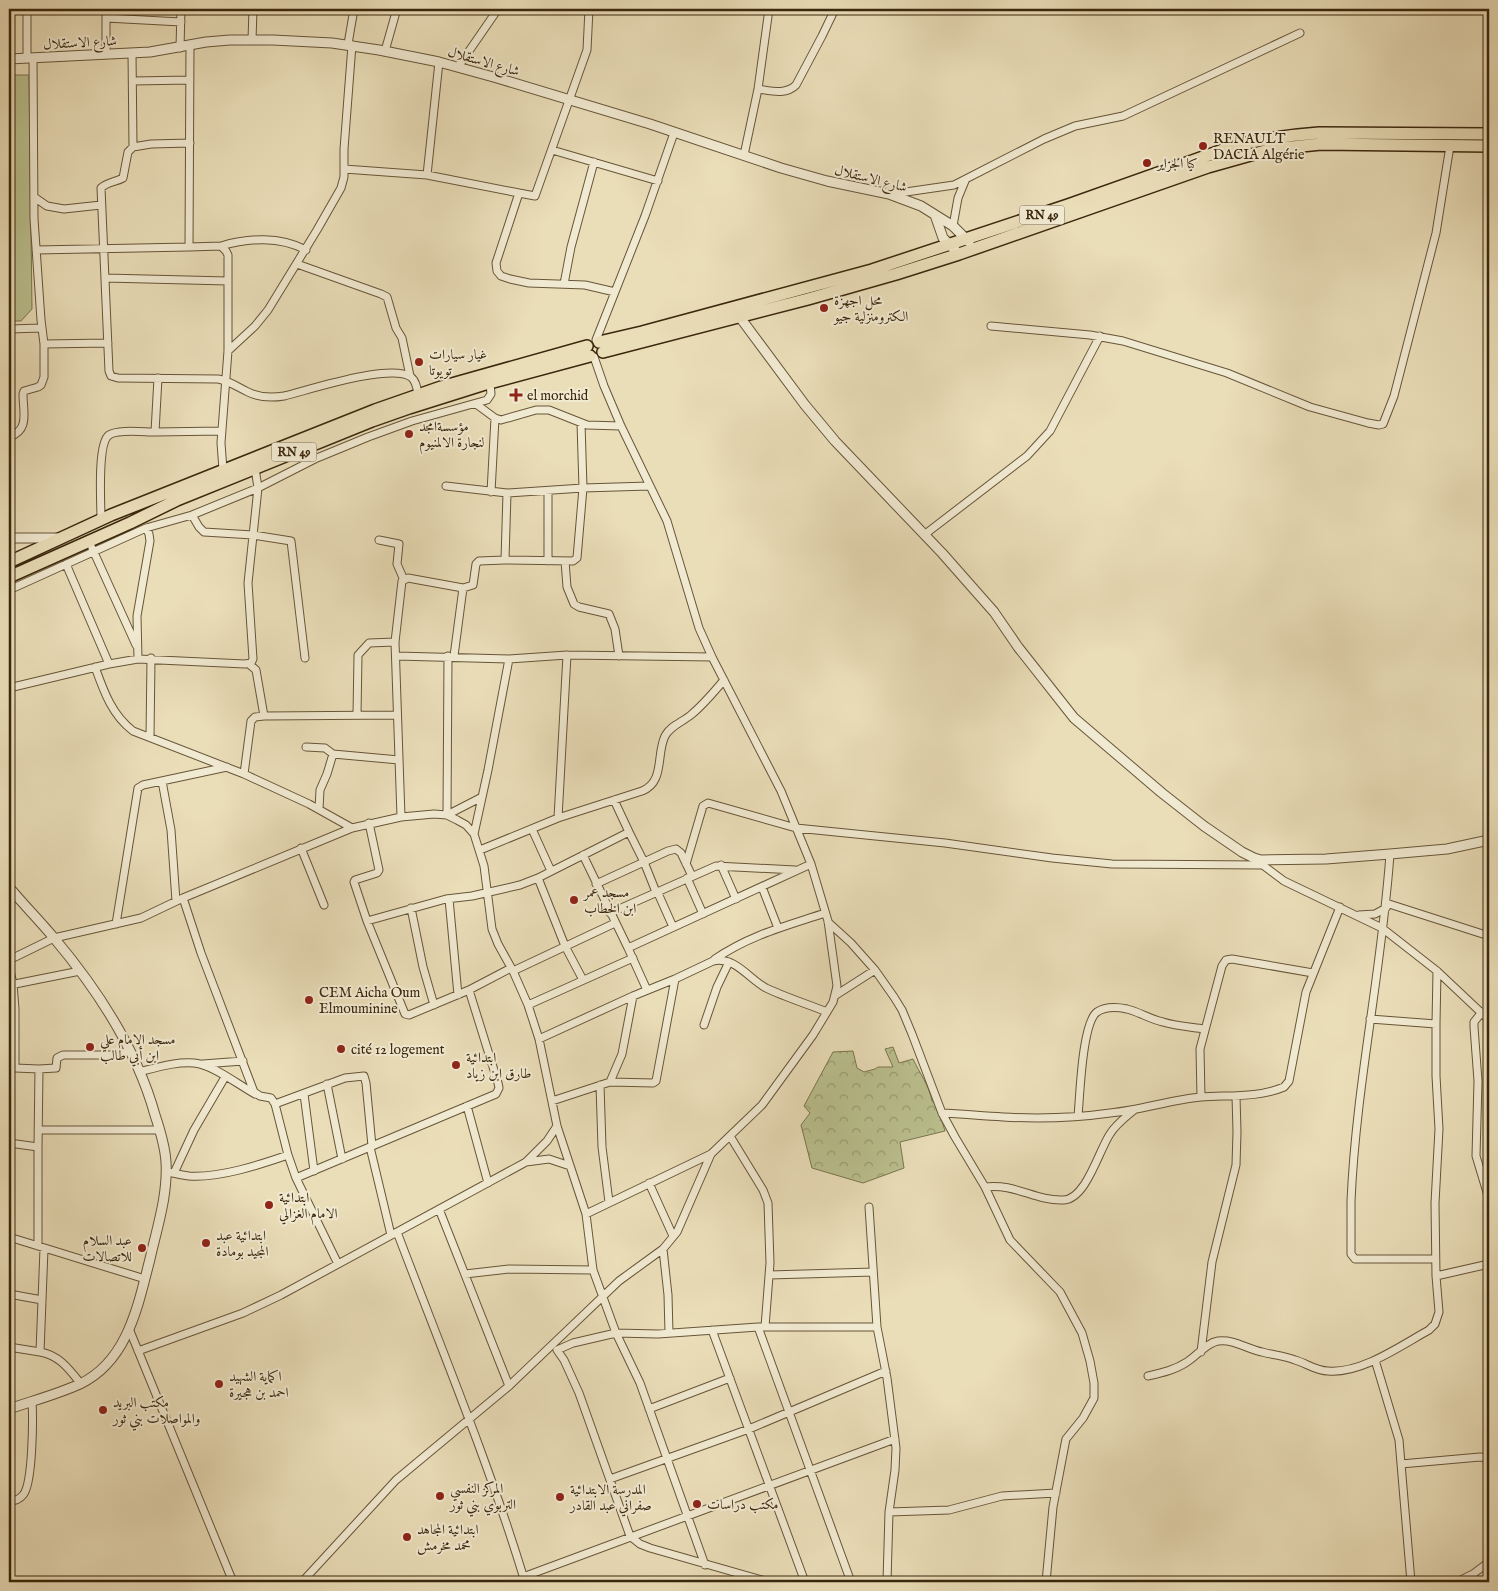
<svg xmlns="http://www.w3.org/2000/svg" width="1498" height="1591" viewBox="0 0 1498 1591" font-family="'IM FELL English',Amiri,serif">
	<style>
		.park { fill: url(#park-crowns); stroke: #7a744e }
		.pitch { fill: #bac08e; stroke: #7a744e }
		.lines { fill: none; stroke-linecap: round; stroke-linejoin: round }
		.minor-casing { stroke: #675538; stroke-width: 9 }
		.tertiary-casing { stroke: #675538; stroke-width: 11 }
		.primary-casing { stroke: #3b270d; stroke-width: 14 }
		.minor { stroke: #f1ead2; stroke-width: 7 }
		.tertiary { stroke: #f1ead2; stroke-width: 9 }
		.primary { stroke: #eadeb9; stroke-width: 11 }
		.poi-dot { fill: #8f2418; stroke: #f1ead2; stroke-width: 2 }
		.labels { text-anchor: middle; stroke-width: 4; stroke-linejoin: round; paint-order: stroke }
		.shield { fill: #f1ead2; stroke: #726248; stroke-width: 1 }
		.shield-label { font-size: 12px; font-weight: bold; fill: #3b270d }
		.street-label { font-size: 14px; fill: #3b270d; stroke: #f1ead2 }
		.poi-label { font-size: 14px; fill: #3b270d; stroke: #f1ead2; text-anchor: start }
	</style>
	<defs>
		<pattern id="park-crowns" width="20" height="18" patternUnits="userSpaceOnUse" patternTransform="scale(1.25)"><rect width="20" height="18" fill="#bac08e"/><path d="M2 6a3 3 0 1 1 6 0M12 15a3 3 0 1 1 6 0" fill="none" stroke="#989c72"/></pattern>
	</defs>
	<rect width="100%" height="100%" fill="#eadeb9"/>
	<filter id="stains"><feTurbulence type="fractalNoise" baseFrequency=".004" numOctaves="4"/><feColorMatrix values="0 0 0 0 .2 0 0 0 0 .09 0 0 0 0 .02 0 0 0 .5 -.17"/></filter>
	<radialGradient id="worn" r=".72"><stop offset=".6" stop-color="#630" stop-opacity="0"/><stop offset="1" stop-color="#630" stop-opacity=".3"/></radialGradient>
	<path class="park" d="M 893,1047 L 899,1063 L 913,1059 C 920,1074 929,1085 932,1101 L 937,1105 L 945,1131 L 900,1142 L 904,1168 L 863,1183 L 812,1168 L 801,1125 L 810,1113 L 804,1106 L 833,1052 L 853,1051 L 857,1068 L 864,1072 L 875,1069 L 878,1067 L 893,1067 L 885,1049 Z"/>
	<path class="pitch" d="M 9,75 L 29,75 L 32,309 L 21,321 L 9,321 Z"/>
	<g class="lines">
		<defs>
			<path id="minor" d="M 589,9 L 587,50 L 535,196 L 519,193 L 496,263 L 497,271 L 501,276 L 510,279 L 529,283 L 585,285 L 615,292
				M 106,18 L 181,22
				M 252,40 L 253,9
				M 348,44 L 354,9
				M 190,45 L 189,247 L 221,246 L 226,251 L 228,255 L 228,351 L 221,443 L 223,470
				M 180,48 L 181,9
				M 385,51 L 396,12 L 398,9
				M 132,53 L 133,147
				M 106,54 L 106,9
				M 27,58 L 27,9
				M 458,67 L 498,9
				M 133,81 L 190,80
				M 758,89 C 772,91 786,95 796,85 L 822,36 L 835,9
				M 190,143 L 151,144 L 133,147 L 128,152 L 123,178 C 116,182 107,182 101,188 L 109,371 L 111,376 L 118,378 L 218,379 C 230,381 237,387 248,392 C 260,398 272,398 284,396 C 309,390 390,363 411,377 C 416,381 417,388 418,394
				M 552,150 L 658,181
				M 744,155 L 758,89 L 769,9
				M 344,169 L 427,175 L 519,193
				M 427,175 L 439,62
				M 892,194 L 954,185 L 1044,139 L 1075,126 L 1123,116 L 1300,33
				M 34,197 L 47,206 L 64,209 L 101,205
				M 953,226 L 958,198 L 965,181
				M 221,246 C 248,238 280,236 306,250
				M 36,250 L 189,247
				M 297,264 L 381,294 L 387,297 L 396,328 L 402,338 L 410,376
				M 105,278 L 228,281
				M 564,284 L 571,247 L 594,162
				M 991,326 L 1090,335 L 1123,341 L 1227,373 L 1310,407 L 1368,423 L 1379,425 L 1383,424 L 1394,396 L 1436,233 L 1450,146
				M 9,329 L 42,328
				M 596,340 L 645,216 L 674,133
				M 44,344 L 108,343
				M 228,351 L 255,326 L 268,310 L 317,230 L 341,188 L 344,177 L 344,149 L 352,45
				M 476,404 L 495,418 L 501,420 L 536,410 L 549,410 L 587,425 L 621,426
				M 155,432 L 221,431
				M 9,437 C 30,430 23,412 23,394 L 24,391 L 38,387 L 41,385 L 44,377 L 44,344 L 41,320 L 34,219 L 33,58
				M 446,486 L 507,493
				M 491,492 L 495,418
				M 192,515 L 199,527 L 204,532 L 253,535 L 291,541 L 305,658
				M 101,519 C 101,504 97,443 109,435 C 118,429 143,432 155,432 L 158,378
				M 924,535 L 1027,456 L 1050,431 L 1100,336
				M 379,540 L 399,544 L 397,564 L 404,580
				M 92,548 L 136,645
				M 505,560 L 573,561 L 577,558 L 583,488 L 581,423
				M 548,561 L 548,491
				M 565,561 L 567,587 L 574,604 L 579,607 L 609,614 L 615,629 L 619,656
				M 66,564 L 109,664
				M 9,590 L 146,528 L 192,515 L 258,488 L 317,458 L 368,437 L 412,421 L 487,400 L 491,394 L 490,383
				M 396,656 L 509,659 L 567,655 L 712,657
				M 448,656 L 447,815 L 482,797
				M 454,656 L 463,588
				M 138,659 L 137,616 L 150,541 L 149,534 L 146,528
				M 95,667 C 104,692 112,715 133,731 L 244,774 L 309,804 L 352,828
				M 9,688 L 109,664 L 138,659 L 245,664 L 251,663 L 253,659 L 248,583 L 258,488 L 255,468
				M 357,715 L 358,655 L 369,643 L 395,642
				M 264,716 L 397,715
				M 150,737 L 151,658
				M 306,747 L 325,748 L 333,754
				M 244,774 L 251,721 L 255,717 L 264,716 L 256,670 L 249,664
				M 162,781 L 171,830 L 176,901
				M 319,809 L 320,790 L 327,774 L 333,754 L 399,760
				M 401,817 L 395,642 L 402,581 L 408,578 L 463,588 L 473,585 L 476,564 L 479,561 L 505,560 L 507,493 L 583,488 L 649,486
				M 558,818 L 567,655
				M 369,823 L 379,870 L 377,873 L 355,880 L 354,882 L 367,921 L 405,1014 L 409,1015 L 469,990 L 511,968
				M 532,829 L 551,871
				M 474,834 L 488,770 L 509,659
				M 301,848 L 324,905
				M 480,850 L 558,818 L 642,791 C 665,782 656,754 665,736 C 671,725 683,722 692,714 C 704,704 714,692 724,680
				M 1390,854 C 1382,970 1356,1085 1351,1201 C 1351,1218 1351,1236 1351,1254 L 1355,1259 L 1435,1259
				M 583,855 L 628,948 L 811,864
				M 1260,863 L 1284,881 L 1382,928 L 1437,971 L 1489,1020
				M 686,864 L 703,806 L 708,803 L 796,828 L 945,843 L 1052,858 L 1112,864 L 1263,865
				M 721,865 L 736,899
				M 538,878 L 565,946 L 583,980
				M 687,878 L 703,914
				M 596,884 L 644,862 L 629,832
				M 762,887 L 778,928
				M 657,891 L 673,927
				M 656,892 L 644,862 L 668,851 L 676,849 L 681,853 L 692,876
				M 183,898 L 201,953 L 254,1092 L 260,1096 L 271,1098 L 275,1104 L 288,1155 L 296,1178 L 338,1264
				M 449,899 L 458,995
				M 1386,903 L 1489,936
				M 411,908 L 423,967 L 434,1005
				M 610,913 L 716,866 L 795,870
				M 1359,915 L 1375,914 L 1386,908
				M 367,921 L 446,899 L 472,896 L 520,885 L 538,878 L 629,832 L 614,800
				M 828,922 L 851,943 L 875,970 L 894,997 L 902,1010 L 912,1034 L 942,1113 L 955,1137 L 985,1187 L 1010,1240 L 1060,1292 L 1082,1333 L 1090,1361 L 1094,1383 L 1094,1398 L 1083,1418 L 1066,1439 L 1065,1444 L 1053,1507 L 1046,1582
				M 116,924 L 138,788 L 143,785 L 227,767
				M 628,948 L 647,990
				M 715,959 C 750,935 786,926 825,913
				M 9,960 L 54,938 L 141,918 L 183,898 L 352,828 L 401,817 L 434,814 L 447,815 L 457,820 L 466,825 L 474,834 L 484,866 L 492,929 L 498,944 L 513,971 L 528,1005 L 539,1039 L 557,1126 L 586,1214 L 593,1270 L 616,1333 L 640,1383 L 705,1565
				M 9,966 L 13,984 L 15,984 L 80,971
				M 513,971 L 615,923
				M 13,984 L 15,1009 L 15,1068 L 39,1069
				M 836,995 L 875,970
				M 528,1005 L 633,958
				M 1482,1012 L 1474,1022 L 1474,1027 L 1478,1081 L 1476,1156 L 1489,1199
				M 1370,1019 L 1436,1024 L 1437,971
				M 704,1025 L 717,987 L 729,962
				M 539,1039 L 633,996
				M 203,1064 L 243,1061
				M 139,1072 C 158,1067 181,1060 200,1064 C 217,1068 239,1085 255,1094
				M 610,1082 L 622,1054 L 633,996 L 675,979 L 713,961 C 735,956 749,979 766,988 C 785,997 807,1004 827,1012
				M 327,1084 L 342,1159
				M 600,1085 L 602,1147 L 609,1202
				M 304,1094 L 314,1171
				M 1201,1097 L 1200,1049 L 1222,966 L 1226,960 L 1232,959 L 1313,973
				M 552,1101 L 610,1082 L 653,1083 L 656,1081 L 675,979
				M 275,1104 L 345,1078 L 364,1076 L 366,1083 L 372,1146
				M 467,1106 L 488,1183
				M 942,1113 C 963,1114 983,1116 1003,1117 C 1039,1119 1075,1118 1110,1113 C 1141,1110 1170,1100 1201,1097 C 1228,1095 1258,1098 1284,1087 L 1289,1081 L 1306,992 L 1340,907
				M 1078,1116 C 1080,1096 1082,1023 1097,1012 C 1106,1006 1117,1007 1127,1009 C 1139,1012 1150,1019 1163,1022 C 1176,1026 1191,1027 1204,1029
				M 39,1130 L 160,1130
				M 730,1136 L 763,1190 L 768,1203 L 770,1263 L 765,1327
				M 9,1143 L 38,1147 L 38,1246
				M 38,1147 L 39,1069 L 56,1068 L 57,1058 L 63,1055 L 114,1055 L 130,1051
				M 370,1147 L 391,1235
				M 526,1162 L 549,1159 L 570,1166
				M 166,1172 C 174,1173 181,1175 189,1176 C 220,1178 259,1165 288,1155
				M 174,1173 L 194,1130 L 225,1077
				M 296,1178 L 496,1094 L 499,1088 L 498,1083 L 469,990
				M 649,1183 L 673,1236
				M 985,1187 C 1015,1183 1035,1201 1063,1200 C 1086,1200 1099,1150 1110,1134 C 1116,1124 1126,1117 1134,1110
				M 869,1207 L 877,1327 L 887,1378 L 896,1448 L 895,1470 L 889,1512 L 887,1582
				M 439,1209 L 509,1386
				M 586,1214 L 711,1154
				M 397,1232 C 441,1348 489,1463 525,1582
				M 9,1237 L 145,1279
				M 663,1249 L 668,1295 L 669,1333
				M 465,1274 L 509,1269 L 593,1270
				M 769,1275 L 873,1272
				M 1436,1276 L 1489,1264
				M 9,1294 L 42,1300
				M 758,1327 L 851,1582
				M 712,1330 L 805,1582
				M 130,1331 L 233,1582
				M 9,1347 L 40,1352 L 44,1249
				M 138,1351 L 243,1313 L 281,1295 L 526,1162 L 547,1141 L 557,1126
				M 40,1352 C 59,1355 69,1369 81,1384
				M 1201,1352 L 1212,1262 L 1236,1165 L 1237,1132 L 1236,1096
				M 1375,1360 L 1399,1440 L 1411,1582
				M 1148,1376 C 1161,1373 1175,1370 1187,1362 C 1197,1356 1206,1343 1218,1341 C 1234,1339 1247,1349 1262,1352 C 1273,1355 1285,1356 1295,1360 C 1306,1363 1316,1371 1328,1371 C 1361,1374 1400,1346 1429,1330 L 1435,1324 L 1439,1312 L 1436,1276 L 1435,1203 L 1439,1129 L 1436,1076 L 1436,1024
				M 649,1409 L 730,1378
				M 1401,1464 L 1480,1457 L 1489,1458
				M 610,1479 L 749,1429 L 886,1371
				M 9,1501 C 14,1501 19,1500 23,1495 C 33,1484 33,1418 32,1401
				M 889,1512 L 949,1510 L 1002,1496 L 1056,1493
				M 523,1577 L 895,1439
				M 302,1582 L 396,1480 L 509,1386 L 619,1281 L 663,1249 L 677,1232 L 711,1154 L 762,1105 L 813,1035 L 833,1002 L 837,986 L 828,921 L 811,864 L 781,791 L 712,657 L 699,628 L 667,521 L 621,426 L 604,386 L 594,357
				M 769,1582 L 650,1548 L 640,1544 L 630,1536 L 579,1393 L 564,1360 L 557,1350 L 573,1343 L 616,1333 L 658,1334 L 758,1327 L 877,1327
				M 1457,1582 L 1473,1574 L 1489,1562"/>
			<path id="tertiary" d="M 9,59 L 150,52 L 206,42 L 230,40 L 273,40 L 332,43 L 379,50 L 439,62 L 497,78 L 650,124 L 781,168 L 827,181 L 889,194 L 921,206 L 953,226 L 969,242
				M 935,215 L 943,238 L 959,254
				M 739,316 L 805,405 L 835,441 L 942,553 L 994,612 L 1018,647 L 1074,718 L 1162,793 L 1204,826 L 1242,852 L 1254,858 L 1261,860 L 1326,859 L 1390,854 L 1447,849 L 1489,840
				M 9,538 L 58,538
				M 9,887 C 23,904 39,920 54,938 C 97,989 137,1050 155,1115 C 160,1130 165,1146 166,1162 C 168,1195 157,1228 150,1259 C 138,1305 128,1361 80,1384 C 58,1394 32,1401 9,1409"/>
			<path id="primary" d="M 599,342 L 642,332 L 872,270 L 1068,205 L 1237,145 C 1264,139 1291,135 1319,133 L 1489,134
				M 603,352 L 808,299 L 896,274 L 959,254 L 1208,167 L 1272,149 L 1321,144 L 1489,146
				M 9,562 L 111,515 L 375,410 L 441,387 L 587,346
				M 9,577 L 130,523 L 177,500 L 372,421 L 409,408 L 482,385 L 590,356"/>
		</defs>
		<use href="#minor" class="minor-casing"/>
		<use href="#tertiary" class="tertiary-casing"/>
		<use href="#primary" class="primary-casing"/>
		<use href="#minor" class="minor"/>
		<use href="#tertiary" class="tertiary"/>
		<use href="#primary" class="primary"/>
	</g>
	<g class="poi-dot">
		<circle cx="1203" cy="146" r="5"/>
		<circle cx="1147" cy="163" r="5"/>
		<circle cx="824" cy="308" r="5"/>
		<circle cx="419" cy="362" r="5"/>
		<path d="M513.5 387.5h5v5h5v5h-5v5h-5v-5h-5v-5h5z"/>
		<circle cx="409" cy="434" r="5"/>
		<circle cx="574" cy="900" r="5"/>
		<circle cx="309" cy="1000" r="5"/>
		<circle cx="90" cy="1047" r="5"/>
		<circle cx="341" cy="1049" r="5"/>
		<circle cx="456" cy="1065" r="5"/>
		<circle cx="269" cy="1205" r="5"/>
		<circle cx="206" cy="1243" r="5"/>
		<circle cx="142" cy="1248" r="5"/>
		<circle cx="219" cy="1384" r="5"/>
		<circle cx="103" cy="1410" r="5"/>
		<circle cx="440" cy="1496" r="5"/>
		<circle cx="560" cy="1497" r="5"/>
		<circle cx="697" cy="1504" r="5"/>
		<circle cx="407" cy="1537" r="5"/>
	</g>
	<g class="labels">
		<g class="shield">
			<rect x="1019.5" y="205.5" width="45" height="19" rx="4"/>
			<rect x="271.5" y="442.5" width="45" height="19" rx="4"/>
		</g>
		<g class="shield-label">
			<text x="1042" y="219">RN 49</text>
			<text x="294" y="456">RN 49</text>
		</g>
		<g class="street-label">
			<text transform="translate(80 42) rotate(-3)" y="5">شارع الاستقلال</text>
			<text transform="translate(484 61) rotate(16)" y="5">شارع الاستقلال</text>
			<text transform="translate(871 178) rotate(14)" y="5">شارع الاستقلال</text>
		</g>
		<g class="poi-label">
			<text x="1213" y="143">RENAULT<tspan x="1213" dy="16">DACIA Algérie</tspan></text>
			<text x="1157" y="168">كيا الجزاير</text>
			<text x="834" y="305">محل اجهزة<tspan x="834" dy="16">الكترومنزلية جيو</tspan></text>
			<text x="429" y="359">غيار سيارات<tspan x="429" dy="16">تويوتا</tspan></text>
			<text x="527" y="400">el morchid</text>
			<text x="419" y="431">مؤسسةامجد<tspan x="419" dy="16">لنجارة الالمنيوم</tspan></text>
			<text x="584" y="897">مسجد عمر<tspan x="584" dy="16">ابن الخطاب</tspan></text>
			<text x="319" y="997">CEM Aicha Oum<tspan x="319" dy="16">Elmouminine</tspan></text>
			<text x="100" y="1044">مسجد الامام علي<tspan x="100" dy="16">ابن أبي طالب</tspan></text>
			<text x="351" y="1054">cité 12 logement</text>
			<text x="466" y="1062">ابتدائية<tspan x="466" dy="16">طارق ابن زياد</tspan></text>
			<text x="279" y="1202">ابتدائية<tspan x="279" dy="16">الامام الغزالي</tspan></text>
			<text x="216" y="1240">ابتدائية عبد<tspan x="216" dy="16">المجيد بومادة</tspan></text>
			<text x="132" y="1245" text-anchor="end">عبد السلام<tspan x="132" dy="16">للاتصالات</tspan></text>
			<text x="229" y="1381">اكماية الشهيد<tspan x="229" dy="16">احمد بن هجيرة</tspan></text>
			<text x="113" y="1407">مكتب البريد<tspan x="113" dy="16">والمواصلات بني ثور</tspan></text>
			<text x="450" y="1493">المركز النفسي<tspan x="450" dy="16">التربوي بني ثور</tspan></text>
			<text x="570" y="1494">المدرسة الابتدائية<tspan x="570" dy="16">صفراني عبد القادر</tspan></text>
			<text x="707" y="1509">مكتب دراسات</text>
			<text x="417" y="1534">ابتدائية المجاهد<tspan x="417" dy="16">محمد مخرمش</tspan></text>
		</g>
	</g>
	<rect width="1498" height="1591" fill="none" stroke="#eadeb9" stroke-width="30"/>
	<rect x="10" y="10" width="1478" height="1571" fill="none" stroke="#3b270d" stroke-width="2.5"/>
	<rect x="15" y="15" width="1468" height="1561" fill="none" stroke="#3b270d"/>
	<rect width="100%" height="100%" filter="url(#stains)"/>
	<rect width="100%" height="100%" fill="url(#worn)"/>
</svg>
